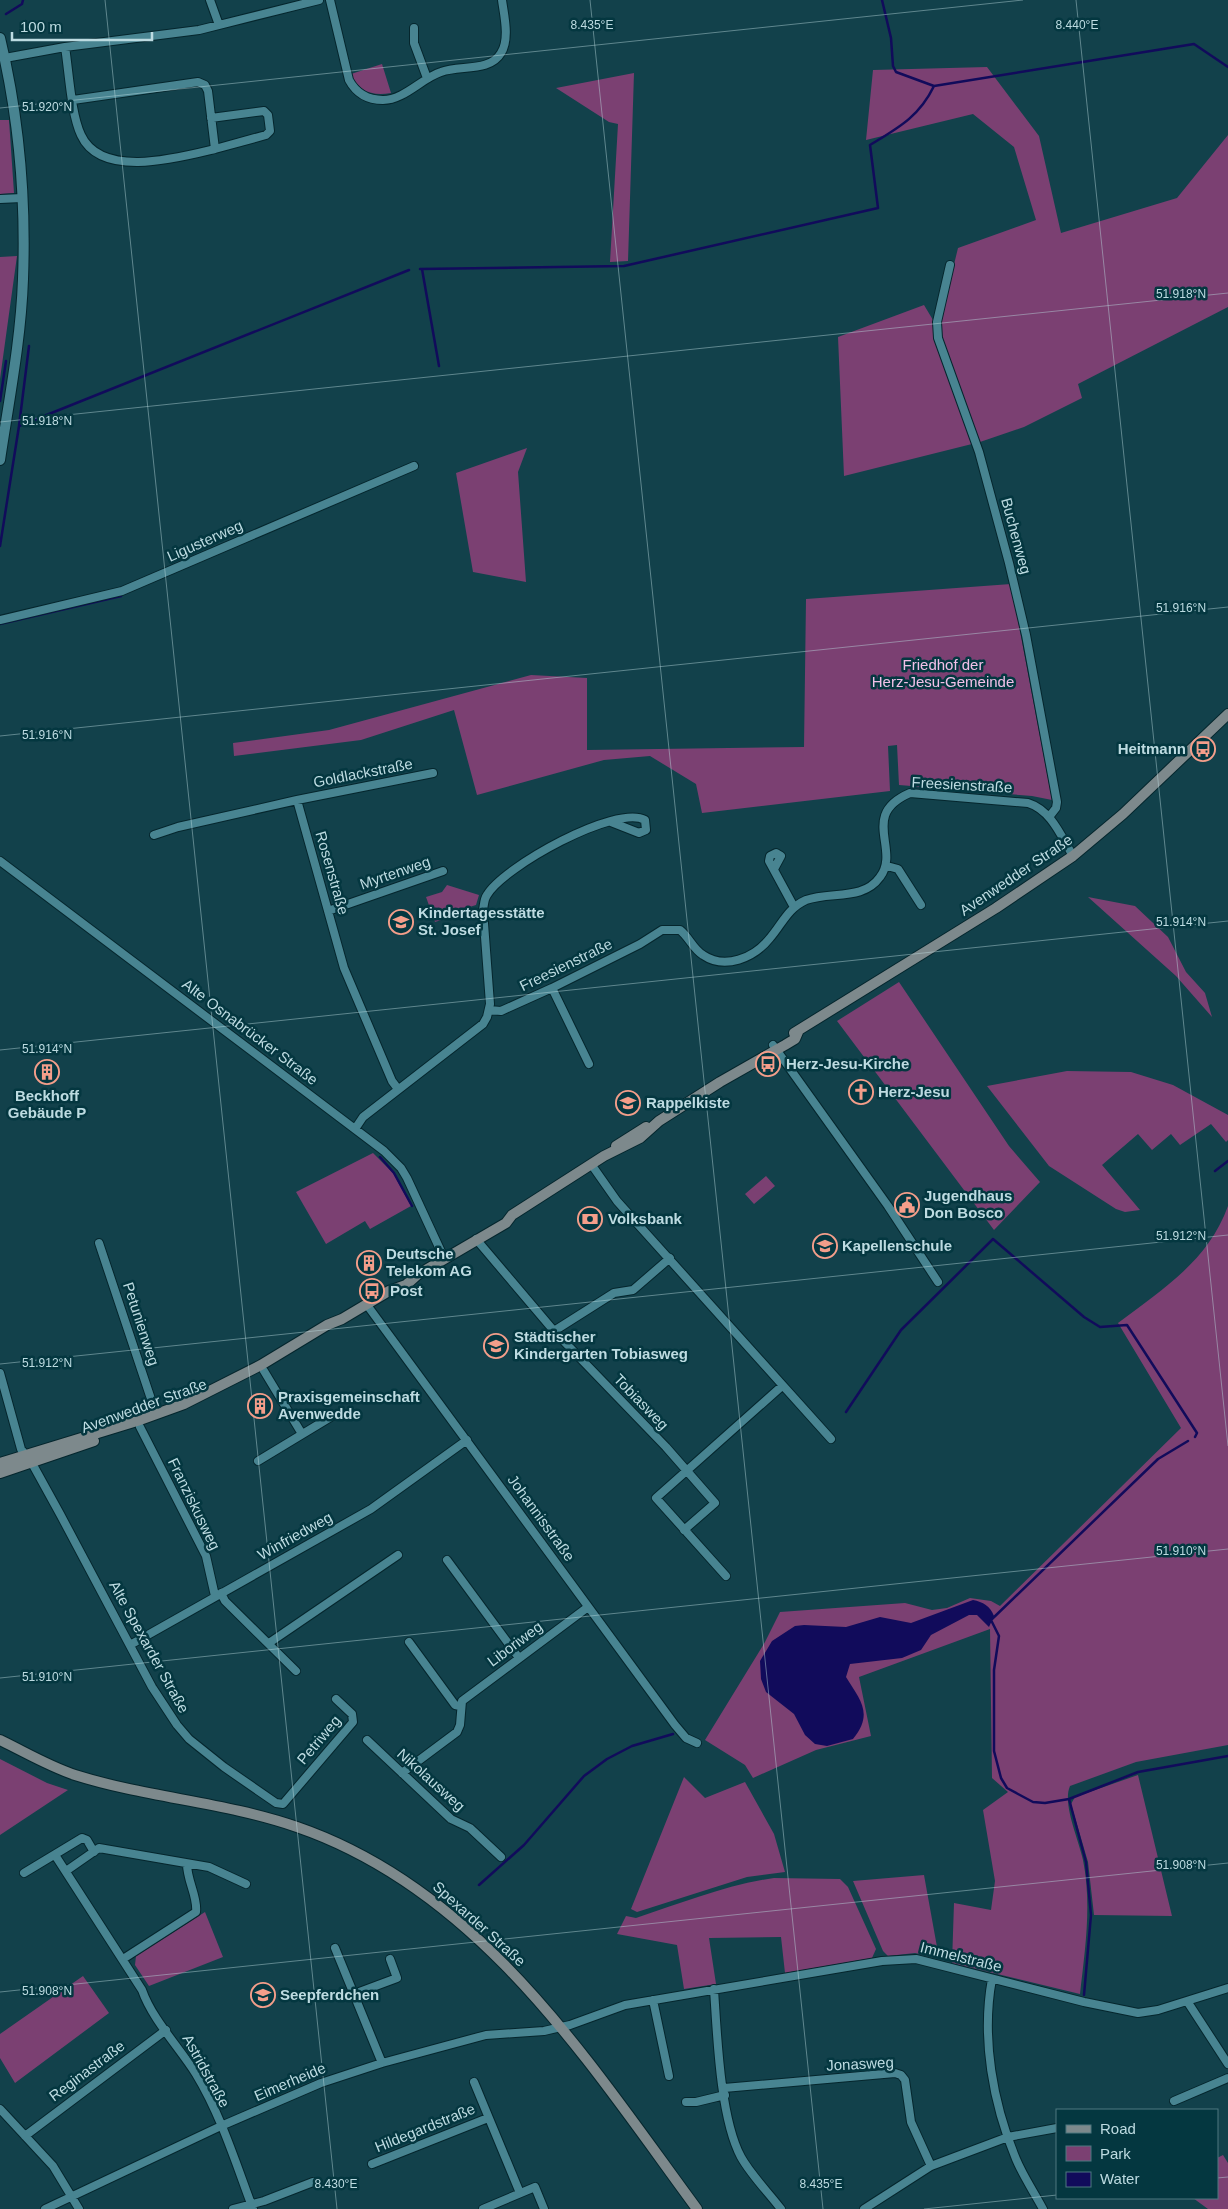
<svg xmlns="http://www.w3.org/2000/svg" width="1228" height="2209" viewBox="0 0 1228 2209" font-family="Arial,sans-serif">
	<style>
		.green { fill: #7b4072 }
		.water { fill: #110b5b }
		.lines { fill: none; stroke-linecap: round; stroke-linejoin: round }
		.stream { stroke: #110b5b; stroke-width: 2.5 }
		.minor-casing { stroke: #05262d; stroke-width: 10 }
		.tertiary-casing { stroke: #05262d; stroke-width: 12 }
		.secondary-casing { stroke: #05262d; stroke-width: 12 }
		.minor { stroke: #488491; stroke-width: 8 }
		.tertiary { stroke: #488491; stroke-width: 10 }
		.secondary { stroke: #7d898c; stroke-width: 10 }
		.ticks { fill: none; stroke: #bddbe1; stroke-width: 1; stroke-opacity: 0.45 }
		.labels { text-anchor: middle; stroke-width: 5; stroke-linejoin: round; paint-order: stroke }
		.street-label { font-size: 15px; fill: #bddbe1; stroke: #043740 }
		.park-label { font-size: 15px; fill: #f2c0e8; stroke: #043740 }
		.poi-label { font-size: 15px; font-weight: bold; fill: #bddbe1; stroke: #043740; text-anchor: start }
		.ticks-label { font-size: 12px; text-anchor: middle; fill: #bddbe1; stroke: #043740; stroke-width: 5; stroke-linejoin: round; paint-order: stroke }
	</style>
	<rect width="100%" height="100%" fill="#12414b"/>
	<path class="green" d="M 382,64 L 391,93 C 372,96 359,92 351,74 Z
		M 987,67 L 1039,136 L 1061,233 L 1177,198 L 1228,135 L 1228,307 L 1078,384 L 1082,398 L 1024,427 L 980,442 L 941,338 L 940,322 L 958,248 L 1036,220 L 1014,147 L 973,114 L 866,140 L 873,70 Z
		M 634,73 L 628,261 L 610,262 L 618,124 L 609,122 L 556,88 Z
		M 0,120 L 9,120 L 14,193 L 0,194 Z
		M 17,256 L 0,379 L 0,257 Z
		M 924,305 L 933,320 L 933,337 L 972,444 L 844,476 L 838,337 Z
		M 527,448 L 518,472 L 526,582 L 473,572 L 456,473 Z
		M 1011,584 L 1052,800 L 1032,796 L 899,785 L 897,745 L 888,746 L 890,791 L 702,813 L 696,784 L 650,756 L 604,760 L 477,795 L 454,710 L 361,740 L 234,756 L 233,743 L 329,730 L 531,675 L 587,678 L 587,750 L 804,747 L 806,599 Z
		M 447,885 L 479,895 L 476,905 L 463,909 L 464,913 L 435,922 L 426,897 L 442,892 Z
		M 1088,897 L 1135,906 L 1168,937 L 1186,972 L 1205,993 L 1212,1017 L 1176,976 Z
		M 899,982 L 1009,1146 L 1040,1182 L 994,1230 L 837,1021 Z
		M 1067,1071 L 1131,1072 L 1173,1085 L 1228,1115 L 1228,1140 L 1226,1142 L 1211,1124 L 1180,1145 L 1171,1134 L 1152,1150 L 1138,1134 L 1102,1165 L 1140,1210 L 1125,1212 L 1116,1209 L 1049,1166 L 987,1086 Z
		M 373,1153 L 393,1173 L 411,1206 L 370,1229 L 365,1221 L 326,1244 L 296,1192 Z
		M 766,1176 L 775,1186 L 754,1204 L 745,1194 Z
		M 1228,1206 L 1228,1745 L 1136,1762 L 1070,1786 C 1062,1804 1079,1840 1083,1860 C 1092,1905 1085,1949 1080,1994 L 952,1963 L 954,1903 L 991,1910 L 995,1881 L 983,1810 L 1008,1792 L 992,1778 L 990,1629 L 859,1677 L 871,1736 L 816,1750 L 753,1778 L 745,1765 L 705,1740 L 765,1642 L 780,1612 L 905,1603 L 932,1610 L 947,1608 L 970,1598 L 991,1601 L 1000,1606 L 1181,1428 L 1118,1323 C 1163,1289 1208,1261 1228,1206 Z
		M 0,1759 L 47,1783 L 68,1790 L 0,1835 Z
		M 1138,1775 L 1172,1916 L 1094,1915 L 1088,1862 L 1071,1804 L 1075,1797 Z
		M 684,1777 L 705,1798 L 745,1782 L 774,1834 L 785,1872 L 747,1877 L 637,1912 L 631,1909 Z
		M 924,1875 L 939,1958 L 915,1953 L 888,1956 L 883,1951 L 853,1881 Z
		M 774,1878 L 840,1879 L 848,1887 L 876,1949 L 872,1958 L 785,1973 L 781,1937 L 709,1938 L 716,1984 L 684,1989 L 677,1945 L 617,1934 L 626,1916 L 636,1918 C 682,1903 726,1885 774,1878 Z
		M 205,1912 L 223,1957 L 149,1986 L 135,1965 L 136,1956 Z
		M 83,1976 L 109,2013 L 15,2083 L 0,2058 L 0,2034 Z
		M 1223,2155 L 1228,2163 L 1228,2209 L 1208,2209 L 1193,2198 L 1217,2198 L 1217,2158 Z"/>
	<path class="water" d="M 973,1600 C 983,1602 990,1606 994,1616 L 989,1627 L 977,1615 L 969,1615 L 931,1635 L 921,1650 L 902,1658 L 850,1664 L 846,1677 C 860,1700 874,1713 853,1739 L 827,1746 L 815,1744 L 805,1735 L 794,1714 L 766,1692 L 761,1679 L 760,1661 L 772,1641 L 795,1626 L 804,1625 L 846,1627 L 880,1617 L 911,1623 Z"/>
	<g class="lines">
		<path class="stream" d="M 882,0 L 891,38 L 893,66 L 896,72 L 934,86 L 1194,44 L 1228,67
			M 6,14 L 22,4 L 23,0
			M 420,269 L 624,266 L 878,208 L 870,145 C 898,128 919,117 934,86
			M 422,269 L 439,366
			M 0,401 L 6,361
			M 19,426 L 409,270
			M 0,546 L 19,426 L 29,346
			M 0,624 L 121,596
			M 380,1157 L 394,1173 L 412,1206
			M 1215,1171 L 1228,1161
			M 846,1412 L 901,1330 L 993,1239 L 1084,1317 L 1100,1327 L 1127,1325 L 1197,1433 L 1195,1437
			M 1188,1441 L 1158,1459 L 991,1620 L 999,1636 L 994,1670 L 994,1751 L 1001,1778 L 1007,1788 L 1018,1794 L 1033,1802 L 1045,1803 L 1069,1799 L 1138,1772 L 1228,1756
			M 1069,1799 L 1086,1862 L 1091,1915 L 1084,1995
			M 479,1885 L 524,1845 L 584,1776 L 607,1759 L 632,1746 L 673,1734"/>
		<defs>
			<path id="minor" d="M 210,0 L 219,25
				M 330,0 L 349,80 C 356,93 368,100 383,100 C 404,100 422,78 441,72 C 460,65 490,72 501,53 C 510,39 504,15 502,0
				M 414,28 L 414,43 L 427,78
				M 65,47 C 69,72 71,114 81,135 C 101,179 178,158 215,149 L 208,91 L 205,85 L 198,82 L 73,100
				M 5,58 L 65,47 L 199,30 L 319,0
				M 211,118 L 264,111 L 268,115 L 270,131 L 266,135 L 215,149
				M 0,199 L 22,198
				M 950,265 L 937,322 L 938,338 L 979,452 L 1009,563 L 1026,635 L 1057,802 L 1056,808 L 1049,817
				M 0,620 L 122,591 L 414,466
				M 297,800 L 344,968 L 392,1081 L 398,1089
				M 154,835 L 178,827 L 297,800 L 433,773
				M 0,861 L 384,1151 L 401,1168 L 407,1178 L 444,1258
				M 887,866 L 898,869 L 921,905
				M 774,869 L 781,856 L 776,853 L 770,856 L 769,861 L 794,907
				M 328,911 L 443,871
				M 552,988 L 589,1064
				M 489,1010 L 501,1011 L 552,988 L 640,944 L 662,930 L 680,930 C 689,937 693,949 703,955 C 725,970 754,958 770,938 C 782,924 788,908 806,900 C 831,891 863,901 880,877 C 901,849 859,815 910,793 L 1028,803 C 1051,810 1061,836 1073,856
				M 773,1045 L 888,1206 L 938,1282
				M 355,1129 L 363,1117 L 483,1024 L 487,1017 L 490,1004 L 483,910 C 484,905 484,899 487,895 C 503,867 616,804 645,820 L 646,830 L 639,833 L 611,822
				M 591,1164 L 617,1201 L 831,1439
				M 476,1239 L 554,1331 L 666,1447 L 715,1503 L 684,1530
				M 99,1243 L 156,1414
				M 367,1305 L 675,1725 L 686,1738 L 697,1743
				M 554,1331 L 614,1293 L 633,1290 L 670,1258
				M 264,1371 L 302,1434
				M 0,1373 L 21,1449 L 33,1465 L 60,1514 L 152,1687 L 177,1725 L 189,1739 L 224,1767 L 276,1803 L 283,1804 L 353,1722 L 352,1714 L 336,1699
				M 140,1427 L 206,1556 L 215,1596
				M 258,1461 L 334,1415
				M 447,1560 L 519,1658
				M 726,1576 L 656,1498 L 782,1386
				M 221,1593 L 225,1601 L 296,1671
				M 409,1642 L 455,1705 L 460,1706
				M 269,1643 L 398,1555
				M 130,1645 L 371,1509 L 467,1440
				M 367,1740 L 451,1819 L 470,1828 L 501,1857
				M 402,1773 L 457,1732 L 460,1725 L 462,1701 L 588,1607
				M 55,1855 L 142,1990 C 152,2019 179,2047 196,2074 C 221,2115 236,2164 253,2209
				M 66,1871 L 99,1848 L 209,1867 L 246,1884
				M 24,1873 L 82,1838 L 87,1840 L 94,1852
				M 335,1948 L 382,2063
				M 123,1959 L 196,1912 C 198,1897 187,1881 187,1864
				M 992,1979 C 981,2038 993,2104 1016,2159 C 1023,2176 1034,2192 1043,2209
				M 714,1989 C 717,2034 720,2118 741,2157 C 751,2175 768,2192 781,2209
				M 354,1994 L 397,1978 L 390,1959
				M 653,2000 L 669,2076
				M 1187,2001 L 1228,2064
				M 474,2082 L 520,2193
				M 724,2088 L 895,2073 L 901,2075 L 905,2080 L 911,2122 L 931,2166
				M 1174,2101 L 1228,2078
				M 686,2102 L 696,2102 L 725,2095
				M 0,2109 L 53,2166 L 79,2209
				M 25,2136 L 166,2030
				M 372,2164 L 488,2118
				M 45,2209 L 221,2126 L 321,2083 L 382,2063 L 486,2035 L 544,2031 L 570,2025 L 625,2005 L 882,1961 L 916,1959 L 1084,2002 L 1138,2013 L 1158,2010 L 1228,1988
				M 233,2209 L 264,2201 L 313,2182
				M 483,2209 L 535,2187 L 544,2209
				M 864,2209 L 931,2166 L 1008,2137 L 1057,2128"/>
			<path id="tertiary" d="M 0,38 C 19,117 26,198 23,279 C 21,339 9,400 0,460"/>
			<path id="secondary" d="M 794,1033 L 996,908 L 1073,856 L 1123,814 L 1228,714
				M 616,1146 L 646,1127
				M 0,1463 L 137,1421 L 184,1404 L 261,1365 L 327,1325 L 342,1319 L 389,1291 L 406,1285 L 417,1275 L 506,1223 L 512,1215 L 604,1156 L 640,1138 L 659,1121 L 720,1082 L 785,1045 L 795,1039 L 798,1032
				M 0,1473 L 94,1441
				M 0,1740 C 25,1752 48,1766 75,1775 C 148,1798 225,1802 297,1827 C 480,1890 588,2061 697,2209"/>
		</defs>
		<use href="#minor" class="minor-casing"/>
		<use href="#tertiary" class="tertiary-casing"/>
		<use href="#secondary" class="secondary-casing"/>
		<use href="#minor" class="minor"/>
		<use href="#tertiary" class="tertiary"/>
		<use href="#secondary" class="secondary"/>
	</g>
	<path class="ticks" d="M 105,0 L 337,2209M 590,0 L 823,2209M 1076,0 L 1228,1446M 0,108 L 1023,0M 0,422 L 1228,293M 0,736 L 1228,607M 0,1050 L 1228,921M 0,1364 L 1228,1235M 0,1678 L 1228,1549M 0,1992 L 1228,1863M 1217,2178 L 1228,2177M 924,2209 L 1057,2195"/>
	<defs>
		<symbol id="bus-ring" viewBox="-11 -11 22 22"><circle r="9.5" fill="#043740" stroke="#f49e8a" stroke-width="1.5"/><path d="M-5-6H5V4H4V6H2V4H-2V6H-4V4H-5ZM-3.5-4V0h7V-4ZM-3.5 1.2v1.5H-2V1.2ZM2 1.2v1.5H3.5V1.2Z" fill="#f49e8a"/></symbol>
		<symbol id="school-ring" viewBox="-11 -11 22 22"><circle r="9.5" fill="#043740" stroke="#f49e8a" stroke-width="1.5"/><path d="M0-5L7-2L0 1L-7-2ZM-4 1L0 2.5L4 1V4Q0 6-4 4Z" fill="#f49e8a"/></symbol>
		<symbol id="building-ring" viewBox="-11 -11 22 22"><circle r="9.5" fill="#043740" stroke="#f49e8a" stroke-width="1.5"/><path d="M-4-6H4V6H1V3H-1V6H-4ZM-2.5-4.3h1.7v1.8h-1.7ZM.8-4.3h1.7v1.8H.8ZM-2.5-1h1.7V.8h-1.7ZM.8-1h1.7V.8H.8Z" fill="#f49e8a"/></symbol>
		<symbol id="church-ring" viewBox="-11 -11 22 22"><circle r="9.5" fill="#043740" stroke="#f49e8a" stroke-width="1.5"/><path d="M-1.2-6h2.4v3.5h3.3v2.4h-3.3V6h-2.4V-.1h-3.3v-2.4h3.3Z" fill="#f49e8a"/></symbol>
		<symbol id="civic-ring" viewBox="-11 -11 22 22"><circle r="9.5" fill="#043740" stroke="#f49e8a" stroke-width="1.5"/><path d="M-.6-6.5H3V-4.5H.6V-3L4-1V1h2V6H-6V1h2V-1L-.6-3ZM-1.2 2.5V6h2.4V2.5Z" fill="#f49e8a"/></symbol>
		<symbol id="bank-ring" viewBox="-11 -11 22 22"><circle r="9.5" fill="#043740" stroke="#f49e8a" stroke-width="1.5"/><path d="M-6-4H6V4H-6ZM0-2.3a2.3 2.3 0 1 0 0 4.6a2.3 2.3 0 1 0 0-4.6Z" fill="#f49e8a"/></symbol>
	</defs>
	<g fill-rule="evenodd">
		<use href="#bus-ring" x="1189" y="735" width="28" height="28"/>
		<use href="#school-ring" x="387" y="908" width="28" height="28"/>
		<use href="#bus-ring" x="754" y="1050" width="28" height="28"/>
		<use href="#building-ring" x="33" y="1058" width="28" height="28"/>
		<use href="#church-ring" x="847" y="1078" width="28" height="28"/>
		<use href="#school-ring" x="614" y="1089" width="28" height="28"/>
		<use href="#civic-ring" x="893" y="1191" width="28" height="28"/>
		<use href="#bank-ring" x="576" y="1205" width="28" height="28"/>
		<use href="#school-ring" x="811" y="1232" width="28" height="28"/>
		<use href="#building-ring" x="355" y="1249" width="28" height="28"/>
		<use href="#bus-ring" x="358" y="1277" width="28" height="28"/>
		<use href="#school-ring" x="482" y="1332" width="28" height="28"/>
		<use href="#building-ring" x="246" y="1392" width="28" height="28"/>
		<use href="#school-ring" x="249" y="1981" width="28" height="28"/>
	</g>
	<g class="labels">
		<g class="street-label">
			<text transform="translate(1016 536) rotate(75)" y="5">Buchenweg</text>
			<text transform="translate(205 541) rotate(-24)" y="5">Ligusterweg</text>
			<text transform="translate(363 773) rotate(-11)" y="5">Goldlackstraße</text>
			<text transform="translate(962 785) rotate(3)" y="5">Freesienstraße</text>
			<text transform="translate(332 873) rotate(74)" y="5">Rosenstraße</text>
			<text transform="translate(395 873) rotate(-19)" y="5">Myrtenweg</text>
			<text transform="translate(1016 875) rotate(-34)" y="5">Avenwedder Straße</text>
			<text transform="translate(566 965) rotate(-26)" y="5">Freesienstraße</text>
			<text transform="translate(250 1032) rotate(37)" y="5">Alte Osnabrücker Straße</text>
			<text transform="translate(141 1324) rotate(72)" y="5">Petunienweg</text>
			<text transform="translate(641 1402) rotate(46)" y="5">Tobiasweg</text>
			<text transform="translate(144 1406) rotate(-20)" y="5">Avenwedder Straße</text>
			<text transform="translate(194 1504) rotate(64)" y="5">Franziskusweg</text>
			<text transform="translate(541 1518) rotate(54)" y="5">Johannisstraße</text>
			<text transform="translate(295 1536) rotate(-29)" y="5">Winfriedweg</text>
			<text transform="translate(515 1644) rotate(-37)" y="5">Liboriweg</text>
			<text transform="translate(149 1647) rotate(61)" y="5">Alte Spexarder Straße</text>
			<text transform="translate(319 1740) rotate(-50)" y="5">Petriweg</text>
			<text transform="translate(431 1780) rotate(42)" y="5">Nikolausweg</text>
			<text transform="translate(479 1924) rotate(42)" y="5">Spexarder Straße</text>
			<text transform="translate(961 1957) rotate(14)" y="5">Immelstraße</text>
			<text transform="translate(860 2064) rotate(-3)" y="5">Jonasweg</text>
			<text transform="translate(87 2071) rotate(-37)" y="5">Reginastraße</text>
			<text transform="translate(206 2071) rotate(61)" y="5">Astridstraße</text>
			<text transform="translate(290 2082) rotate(-23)" y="5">Eimerheide</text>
			<text transform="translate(425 2128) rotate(-22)" y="5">Hildegardstraße</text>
		</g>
		<g class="park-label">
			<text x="943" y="670">Friedhof der<tspan x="943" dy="17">Herz-Jesu-Gemeinde</tspan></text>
		</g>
		<g class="poi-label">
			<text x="1186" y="754" text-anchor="end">Heitmann</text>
			<text x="418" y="918">Kindertagesstätte<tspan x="418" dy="17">St. Josef</tspan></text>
			<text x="786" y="1069">Herz-Jesu-Kirche</text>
			<text x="878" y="1097">Herz-Jesu</text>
			<text x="47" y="1101" text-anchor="middle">Beckhoff<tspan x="47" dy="17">Gebäude P</tspan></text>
			<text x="646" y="1108">Rappelkiste</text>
			<text x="924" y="1201">Jugendhaus<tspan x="924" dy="17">Don Bosco</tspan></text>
			<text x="608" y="1224">Volksbank</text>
			<text x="842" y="1251">Kapellenschule</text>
			<text x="386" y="1259">Deutsche<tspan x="386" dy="17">Telekom AG</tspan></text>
			<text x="390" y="1296">Post</text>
			<text x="514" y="1342">Städtischer<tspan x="514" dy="17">Kindergarten Tobiasweg</tspan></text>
			<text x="278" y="1402">Praxisgemeinschaft<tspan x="278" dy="17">Avenwedde</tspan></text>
			<text x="280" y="2000">Seepferdchen</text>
		</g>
	</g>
	<g class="ticks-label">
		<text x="592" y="29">8.435°E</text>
		<text x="1077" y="29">8.440°E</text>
		<text x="47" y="111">51.920°N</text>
		<text x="1181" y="298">51.918°N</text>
		<text x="47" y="425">51.918°N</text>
		<text x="1181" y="612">51.916°N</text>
		<text x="47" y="739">51.916°N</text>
		<text x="1181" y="926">51.914°N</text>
		<text x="47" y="1053">51.914°N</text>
		<text x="1181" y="1240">51.912°N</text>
		<text x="47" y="1367">51.912°N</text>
		<text x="1181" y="1555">51.910°N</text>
		<text x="47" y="1681">51.910°N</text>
		<text x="1181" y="1869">51.908°N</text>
		<text x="47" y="1995">51.908°N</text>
		<text x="336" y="2188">8.430°E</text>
		<text x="821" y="2188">8.435°E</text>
	</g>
	<rect x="1056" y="2109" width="162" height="90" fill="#043740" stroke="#4e7980"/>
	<rect x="1066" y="2125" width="25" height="8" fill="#7d898c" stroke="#4e7980"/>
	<text x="1100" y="2134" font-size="15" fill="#bddbe1">Road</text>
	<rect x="1066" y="2146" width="25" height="15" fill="#7b4072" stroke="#4e7980"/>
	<text x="1100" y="2159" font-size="15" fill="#bddbe1">Park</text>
	<rect x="1066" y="2172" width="25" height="15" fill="#110b5b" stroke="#4e7980"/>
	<text x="1100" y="2184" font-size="15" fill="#bddbe1">Water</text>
	<path d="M12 32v8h140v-8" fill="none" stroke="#bddbe1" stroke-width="2.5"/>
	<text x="20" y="32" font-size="15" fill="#bddbe1" stroke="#043740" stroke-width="4" paint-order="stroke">100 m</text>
</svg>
